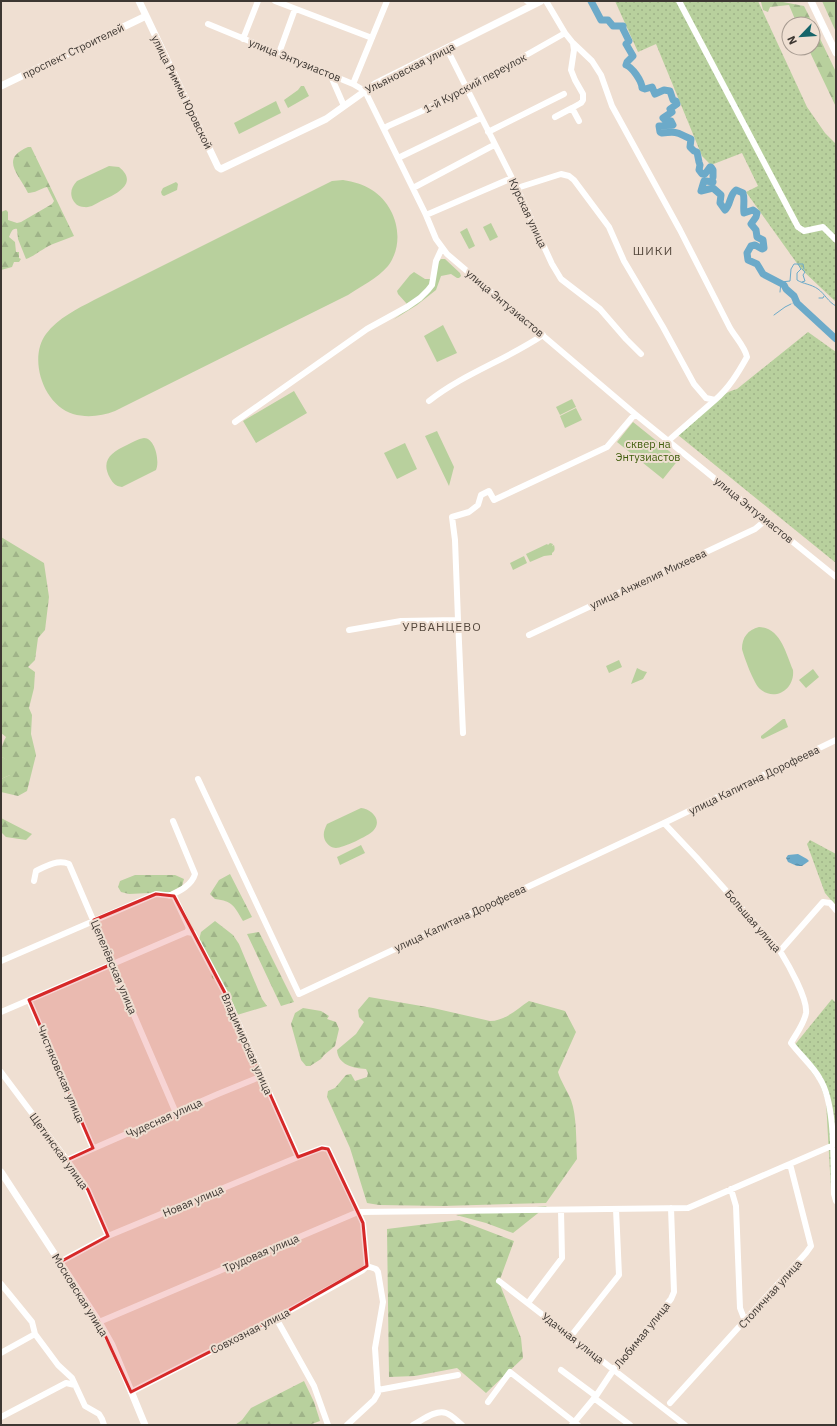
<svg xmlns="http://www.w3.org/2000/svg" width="837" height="1426" viewBox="0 0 837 1426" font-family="'IBM Plex Sans',sans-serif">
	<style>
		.green { fill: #b8d09d }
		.forest { fill: url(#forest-firs) }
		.garden { fill: url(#garden-dots) }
		.water { fill: url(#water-ripples) }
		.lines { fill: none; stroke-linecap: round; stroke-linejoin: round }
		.stream { stroke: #6caac9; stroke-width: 1 }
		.river { stroke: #6caac9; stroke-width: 7 }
		.minor { stroke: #fff; stroke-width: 6 }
		.major { stroke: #fff; stroke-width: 7 }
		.marked { fill: #d62828; fill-opacity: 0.2; stroke: #d62828; stroke-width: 3; stroke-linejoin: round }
		.labels { text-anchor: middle; stroke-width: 4; stroke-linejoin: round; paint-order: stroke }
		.street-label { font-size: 11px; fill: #3d3732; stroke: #efdfd2 }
		.park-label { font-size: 11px; fill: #3e5c0a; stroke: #efdfd2 }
		.neighbourhood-label { font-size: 12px; letter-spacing: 1px; fill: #55483d; stroke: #efdfd2 }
	</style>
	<defs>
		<pattern id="forest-firs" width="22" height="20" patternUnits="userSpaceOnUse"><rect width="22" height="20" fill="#b8d09d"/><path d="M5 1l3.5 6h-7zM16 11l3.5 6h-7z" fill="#9fb388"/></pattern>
		<pattern id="garden-dots" width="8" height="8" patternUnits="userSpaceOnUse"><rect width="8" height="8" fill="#b8d09d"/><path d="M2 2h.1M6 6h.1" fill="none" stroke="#9fb388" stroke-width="1.8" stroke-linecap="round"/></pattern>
		<pattern id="water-ripples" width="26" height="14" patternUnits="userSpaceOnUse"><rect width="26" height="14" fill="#6caac9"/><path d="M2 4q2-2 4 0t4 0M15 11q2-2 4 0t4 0" fill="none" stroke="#5a8ba4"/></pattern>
	</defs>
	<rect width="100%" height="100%" fill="#efdfd2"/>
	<path class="green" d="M 301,86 L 304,86 L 309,96 L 288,108 L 284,100 L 298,90 Z
		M 276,101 L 281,113 L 239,134 L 234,123 Z
		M 109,166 L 119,167 C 140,184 114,195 101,201 C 96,204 90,208 84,207 C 78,207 74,203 72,198 C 70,192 72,186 77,181 Z
		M 343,180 C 354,182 363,184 372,190 C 397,206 406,242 388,266 C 377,279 361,286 348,295 L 115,411 C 102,416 87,418 73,414 C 43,405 28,358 46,334 C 58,318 77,309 94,300 L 332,181 Z
		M 176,182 L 178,184 L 177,190 L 164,196 L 162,195 L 161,192 L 163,188 Z
		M 491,223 L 498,237 L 490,241 L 483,227 Z
		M 467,228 L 475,246 L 469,249 L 460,232 Z
		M 441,259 L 445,259 L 460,273 L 461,276 L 459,278 L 457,278 L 451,274 L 441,276 L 436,290 L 417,305 L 393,320 L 428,294 L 439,261 Z
		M 414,272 L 425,279 L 430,279 C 430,291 416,298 407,304 L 398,294 L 397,291 L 410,275 Z
		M 443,325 L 457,353 L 437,362 L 424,336 Z
		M 294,391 L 307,413 L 256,443 L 243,421 Z
		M 572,399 L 576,407 L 560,415 L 556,407 Z
		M 576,408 L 582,420 L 565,428 L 560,416 Z
		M 633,422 L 679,459 L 663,479 L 617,442 Z
		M 437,431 L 454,467 L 449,486 L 425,436 Z
		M 144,438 C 155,438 160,461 156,470 L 122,487 C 115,486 113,483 110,478 C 100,460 112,452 127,445 C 133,442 138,439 144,438 Z
		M 405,443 L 417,469 L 397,479 L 384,453 Z
		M 550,543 L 553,544 L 552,546 L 554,545 C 555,549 555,551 552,553 L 552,555 L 544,556 L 530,562 L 526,554 L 547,544 L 548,545 Z
		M 524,556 L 527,563 L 513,570 L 510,563 Z
		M 759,627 C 781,628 786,654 793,670 C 795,689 775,702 760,689 C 754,684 744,657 742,649 C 742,637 748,630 759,627 Z
		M 619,660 L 622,667 L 609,673 L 606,666 Z
		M 637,668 L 643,671 L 647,672 L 643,679 L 631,684 Z
		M 813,669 L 819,677 L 806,688 L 799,680 Z
		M 783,719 L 785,719 L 788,727 L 763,739 L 761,738 L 761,736 Z
		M 1,750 L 2,757 L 10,761 L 10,775 L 1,779 Z
		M 361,808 C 372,809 383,821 373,831 C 368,836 343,848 336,848 C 332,848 328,845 326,842 C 322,836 324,830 327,824 Z
		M 361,845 L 365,853 L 340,865 L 337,857 Z"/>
	<path class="forest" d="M 822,1 L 836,1 L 836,32 Z
		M 761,2 L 783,2 L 804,6 L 813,24 L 797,24 L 789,5 L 770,7 L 768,12 L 763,10 Z
		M 813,24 L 836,72 L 836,107 L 808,48 L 813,48 Z
		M 28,147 L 31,147 L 74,236 C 67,239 60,241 53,244 C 45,247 33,257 26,259 L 18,239 L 17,229 C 12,228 11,233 9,237 L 15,242 L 16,252 L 19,252 L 19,258 L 21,259 L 19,262 L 14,262 L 12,267 L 1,270 L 1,212 L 6,210 L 8,212 L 8,220 L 17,223 L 21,222 L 52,204 L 54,201 L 47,187 C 40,189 35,193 28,193 C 18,173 0,159 28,147 Z
		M 1,537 L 44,563 L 49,597 L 45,630 L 38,638 L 35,660 L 28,667 L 35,672 L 34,688 L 29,708 L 32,715 L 31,734 L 36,755 L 27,791 L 18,796 L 1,792 L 1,779 L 10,775 L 10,762 L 2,757 C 1,748 2,744 6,737 L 1,733 Z
		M 1,818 L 32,834 L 26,840 L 6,837 L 1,832 Z
		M 230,874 L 252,917 L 243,921 C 234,906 233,901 215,899 L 210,894 L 219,880 Z
		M 135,875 L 175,875 L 184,879 L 182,886 L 170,892 L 129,894 L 121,892 L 118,887 L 120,881 Z
		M 215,921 L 233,935 L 239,944 L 262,999 L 267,1006 L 237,1015 L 233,1003 L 221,983 L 212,978 L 211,969 L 199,940 L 201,932 Z
		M 259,932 L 294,1002 L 281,1006 L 247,934 Z
		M 369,997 L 433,1008 L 490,1021 C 505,1021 517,1009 529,1001 L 565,1011 L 576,1032 L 558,1072 C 561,1082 567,1090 571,1100 C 577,1116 576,1142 577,1159 L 546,1203 L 443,1206 L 379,1205 L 367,1203 L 350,1148 L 327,1097 L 328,1091 L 335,1088 L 346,1075 L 351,1074 L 355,1081 L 367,1077 L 368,1073 L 366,1069 C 353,1068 338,1065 337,1050 L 356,1034 L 364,1022 L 359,1017 L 358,1010 Z
		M 303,1008 L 321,1011 L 329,1016 L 327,1019 L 336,1022 L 339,1029 L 335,1046 L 324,1055 L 321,1059 L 310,1066 L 306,1066 L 301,1060 L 291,1024 L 295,1013 Z
		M 547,1206 L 513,1233 L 486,1223 L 456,1215 Z
		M 459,1220 L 514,1241 L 499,1282 L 521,1338 L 523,1358 L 486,1393 L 457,1368 L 415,1376 L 389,1377 L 387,1229 Z
		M 304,1381 L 314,1402 L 320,1421 L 309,1425 L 235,1425 L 242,1420 L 251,1408 Z"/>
	<path class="garden" d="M 615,1 L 758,1 L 807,107 L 825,133 L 836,144 L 836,302 L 801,269 L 746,192 L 758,186 L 742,153 L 711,165 L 702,156 L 656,44 L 638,52 Z
		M 808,332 L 836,352 L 836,563 L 678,435 C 694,420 716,394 737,389 Z
		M 810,840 L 836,854 L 836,906 L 825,893 L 807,844 Z
		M 832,999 L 836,1003 L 836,1206 L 831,1190 L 826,1101 L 819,1082 L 793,1047 Z"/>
	<path class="water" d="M 798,854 L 807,859 L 809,861 L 802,866 L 797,866 L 788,862 L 786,858 L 788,855 Z"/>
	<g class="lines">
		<path class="stream" d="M 798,264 L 803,264 L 804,269
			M 802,269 L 805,272 L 803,275 L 805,281 L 802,282
			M 780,292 L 781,282 L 790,281 L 791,269 L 794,264 L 798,264 L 801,269 L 797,273 L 797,280 C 803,284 811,284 818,289 C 825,294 828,302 836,306
			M 819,298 L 823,298 L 824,296
			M 793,303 L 796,302
			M 774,315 L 785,307 L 791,304"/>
		<path class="river" d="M 591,1 L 601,20 L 608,20 L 613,26 L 623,26 L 623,29 L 629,41 L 626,44 L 633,56 L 627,62 L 626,65 C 632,67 642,81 642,88 L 645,89 L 652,87 L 655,94 L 664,90 L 670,91 L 673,100 L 676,101 L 677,104 L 670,109 L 672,112 L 663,118 L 665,120 L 671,121 L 673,125 L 660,126 L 659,126 L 660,132 L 662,133 C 679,131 677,133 691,139 L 690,147 L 694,151 L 697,152 L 699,162 L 700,165 L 699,170 L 702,174 L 705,174 L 710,167 L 711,167 L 713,170 L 713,177
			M 713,182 L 706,181 L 704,181 L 701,191 L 713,188 L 721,195 L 720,203 L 725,210 C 731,205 729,195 736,190 L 743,193 C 745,199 743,206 744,213 L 753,210 L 757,213 L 756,217 L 751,224 L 756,230 L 757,237 L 763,240 L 764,248 L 762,249 L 755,245 L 751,246 L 747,253 L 748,260 L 757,264 L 763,274 L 784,285 L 786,289 L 794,296 L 797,303 L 836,339"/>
		<path class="minor" d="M 275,1 L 372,38
			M 527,1 L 535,4
			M 679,1 L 798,227 L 804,231 L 823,227 L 836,240
			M 208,24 L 353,84 L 365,91 L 426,215 L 436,239 L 447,254 L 635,414 L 836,577
			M 243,39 L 258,1
			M 573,43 L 574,50 L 571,70 L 575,80 L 583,94 L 583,100 L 581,103 L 572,108 L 579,121
			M 447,49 L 517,188 L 552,264 L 561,279 L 600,309 L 626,339 L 641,354
			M 279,53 L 295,9
			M 330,74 L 344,106
			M 353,84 L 387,1
			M 555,117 L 572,108
			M 384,129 L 388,126 L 433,106 L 463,91 L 466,87 L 507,66 L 565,33
			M 488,132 L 564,94
			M 398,158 L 481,118
			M 413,188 L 494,145
			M 517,188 L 561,174 L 569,176 L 574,180 L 609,227 L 624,261 L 663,327 L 694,384 L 706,398 L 715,400 C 729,388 738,373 747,357 C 745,347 736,338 730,328 L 680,230 L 612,106 L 601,75 L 592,61 L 573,43 L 565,33 L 546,1
			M 426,215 L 512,178
			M 429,401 C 463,374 506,360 543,335
			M 235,422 L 367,329 L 407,307 L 420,298 L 428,290 L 432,285 L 436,261 L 442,248
			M 668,441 L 715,400
			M 458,620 L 455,540 L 452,517 L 469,512 L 478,505 L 481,495 L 489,491 L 494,500 L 607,447 L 635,414
			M 349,630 L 401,621 L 458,620 L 463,733
			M 529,635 L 755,529 L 761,524 L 765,519
			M 198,779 L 299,994 L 664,823 L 836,740
			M 664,823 L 696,857 L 780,951 C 788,964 808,999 806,1013 C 804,1024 796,1034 791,1043 C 800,1055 813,1066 820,1079 C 836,1105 833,1162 834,1194 L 836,1201
			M 34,881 L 36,871 C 46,866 58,859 69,864 L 176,1113
			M 169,896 C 180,891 192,885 195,874 L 173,821
			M 780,951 L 823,902 L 830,903 L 836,910
			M 1,961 L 156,894 L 174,896 L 189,928 L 187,932
			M 29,1000 L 93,1148
			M 1,1012 L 187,932 L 193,933 L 225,993 L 298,1157
			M 1,1072 L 67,1160 L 88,1190 L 108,1236
			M 67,1160 L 218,1094 L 262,1076
			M 731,1189 L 736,1206 L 740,1308 L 745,1321
			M 60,1262 L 108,1236 L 298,1157 L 322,1148 L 328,1149 L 358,1212 L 99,1322
			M 367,1266 L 363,1223 L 358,1212 L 688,1208 L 836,1144
			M 499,1281 L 685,1425
			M 1,1284 L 32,1322 L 35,1334 L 58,1365 L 72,1378 L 85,1406 L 99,1414 L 102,1419 L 104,1425
			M 528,1303 L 562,1258 L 561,1210
			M 276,1318 L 314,1386 L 328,1425
			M 571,1336 L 619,1275 L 616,1209
			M 1,1353 L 35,1334
			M 561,1370 L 596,1396
			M 378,1390 L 458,1375
			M 131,1392 L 276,1318 L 363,1270 L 367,1266
			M 594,1398 L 630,1425
			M 488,1402 L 510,1372 L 578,1425
			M 670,1403 L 806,1253 L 811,1246 L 790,1164
			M 1,1417 L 66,1383 L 75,1385
			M 347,1425 L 374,1400 L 378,1393 L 375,1348 L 383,1302 L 378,1272 L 376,1269 L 367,1266
			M 413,1425 C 421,1421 436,1409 446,1413 C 452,1415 457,1421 462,1425
			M 572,1425 L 596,1396 L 614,1369 L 671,1299 L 674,1292 L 671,1208"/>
		<path class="major" d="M 139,1 L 218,167 L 221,169 L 326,119 L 375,84 L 541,1
			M 811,1 L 836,53
			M 1,86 L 146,16
			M 1,1172 L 99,1322 L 112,1345 L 145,1425"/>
	</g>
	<path class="marked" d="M 156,894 L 174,896 L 225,993 L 298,1157 L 322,1148 L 328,1149 L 363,1223 L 367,1266 L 276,1318 L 131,1392 L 99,1322 L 60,1262 L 108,1236 L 88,1190 L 67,1160 L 93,1148 L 29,1000 L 112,964 L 94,920 Z"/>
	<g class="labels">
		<g class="street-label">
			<text transform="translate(73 51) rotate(-26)" y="4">проспект Строителей</text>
			<text transform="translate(295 60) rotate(22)" y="4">улица Энтузиастов</text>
			<text transform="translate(410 68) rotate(-27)" y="4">Ульяновская улица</text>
			<text transform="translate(475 83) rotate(-28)" y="4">1-й Курский переулок</text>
			<text transform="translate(182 92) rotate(64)" y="4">улица Риммы Юровской</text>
			<text transform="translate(528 213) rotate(65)" y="4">Курская улица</text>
			<text transform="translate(505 303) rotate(40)" y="4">улица Энтузиастов</text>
			<text transform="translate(754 510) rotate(39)" y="4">улица Энтузиастов</text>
			<text transform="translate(648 579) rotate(-25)" y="4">улица Анжелия Михеева</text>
			<text transform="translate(754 780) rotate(-26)" y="4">улица Капитана Дорофеева</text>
			<text transform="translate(460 918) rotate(-25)" y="4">улица Капитана Дорофеева</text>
			<text transform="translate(753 921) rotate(49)" y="4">Большая улица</text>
			<text transform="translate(114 967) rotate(67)" y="4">Цепелёвская улица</text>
			<text transform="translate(247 1044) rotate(66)" y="4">Владимирская улица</text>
			<text transform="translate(61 1074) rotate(67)" y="4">Чистяковская улица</text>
			<text transform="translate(164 1118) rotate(-24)" y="4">Чудесная улица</text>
			<text transform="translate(59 1151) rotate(54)" y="4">Щетинская улица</text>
			<text transform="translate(193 1201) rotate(-23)" y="4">Новая улица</text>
			<text transform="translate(261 1253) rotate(-23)" y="4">Трудовая улица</text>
			<text transform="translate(770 1294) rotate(-48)" y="4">Столичная улица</text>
			<text transform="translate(80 1295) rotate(58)" y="4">Московская улица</text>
			<text transform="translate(250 1331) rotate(-27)" y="4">Совхозная улица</text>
			<text transform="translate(642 1335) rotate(-51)" y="4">Любимая улица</text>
			<text transform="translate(573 1338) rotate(38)" y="4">Удачная улица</text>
		</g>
		<g class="park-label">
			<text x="648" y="448">сквер на<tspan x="648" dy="13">Энтузиастов</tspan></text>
		</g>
		<g class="neighbourhood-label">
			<text x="653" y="255">ШИКИ</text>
			<text x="442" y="631">УРВАНЦЕВО</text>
		</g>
	</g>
	<rect width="837" height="1426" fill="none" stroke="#3d3732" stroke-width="4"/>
	<g transform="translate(801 36) rotate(245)"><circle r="19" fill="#efdfd2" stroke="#a89c92"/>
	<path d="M0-3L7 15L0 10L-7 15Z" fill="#156469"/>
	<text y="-6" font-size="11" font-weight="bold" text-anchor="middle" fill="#3d3732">N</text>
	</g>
</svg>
